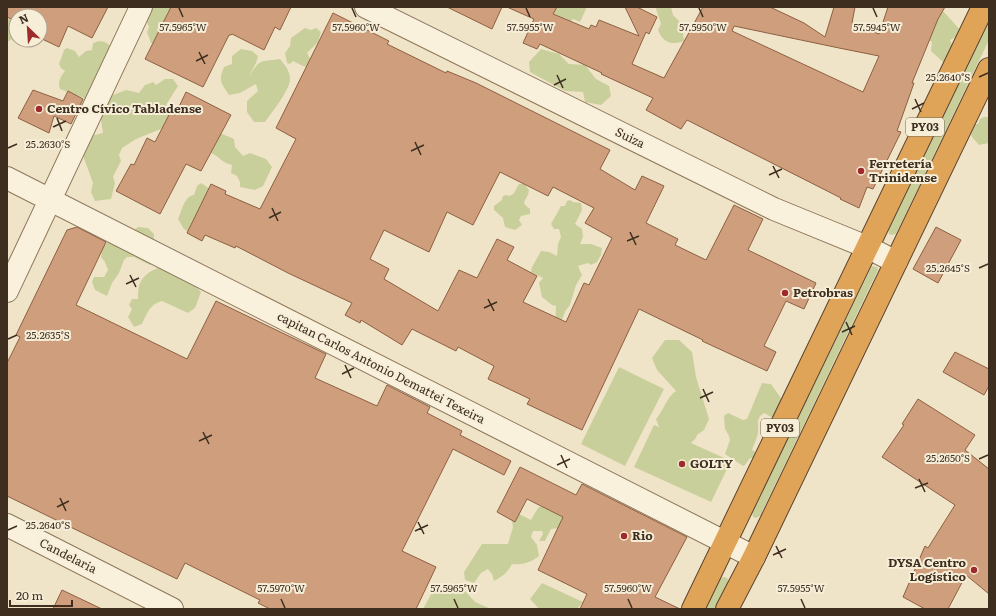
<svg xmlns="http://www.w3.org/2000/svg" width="996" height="616" viewBox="0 0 996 616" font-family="Literata,serif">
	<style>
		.green { fill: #c9cf9b }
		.building { fill: #cf9f7d; stroke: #8d5f41; fill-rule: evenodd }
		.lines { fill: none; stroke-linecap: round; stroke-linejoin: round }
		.street-casing { stroke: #8d765c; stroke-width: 24 }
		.highway-casing { stroke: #5b4430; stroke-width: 24 }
		.street { stroke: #faf1dc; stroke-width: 22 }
		.highway { stroke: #e0a458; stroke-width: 22 }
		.ticks { fill: none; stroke: #3d2e20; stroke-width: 1.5 }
		.poi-dot { fill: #9e2a2b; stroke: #f7eed8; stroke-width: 1.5 }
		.labels { text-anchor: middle; stroke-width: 4; stroke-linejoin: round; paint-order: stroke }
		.shield { fill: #f7eed8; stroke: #756857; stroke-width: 1 }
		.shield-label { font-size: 11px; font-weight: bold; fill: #3d2e20 }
		.poi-label { font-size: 12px; font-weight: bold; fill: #3d2e20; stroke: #f7eed8; text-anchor: start }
		.street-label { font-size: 12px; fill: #3d2e20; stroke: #f7eed8 }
		.ticks-label { font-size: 10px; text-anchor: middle; fill: #3d2e20; stroke: #f7eed8; stroke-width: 4; stroke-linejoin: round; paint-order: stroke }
	</style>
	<rect width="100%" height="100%" fill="#f0e4c8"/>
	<path class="green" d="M 153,7 L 175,7 L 156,43 L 151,43 L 147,32 L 149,27 L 146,20 Z
		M 552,7 L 587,7 L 580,22 L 573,19 L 565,27 L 554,31 Z
		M 657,7 L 671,7 L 673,15 L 682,24 L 684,41 C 671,46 663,42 658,30 L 661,24 L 656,9 Z
		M 927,8 L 944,12 L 963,33 L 950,40 L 955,52 L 944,63 L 931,51 L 932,42 L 923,36 Z
		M 7,18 C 17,21 16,32 16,40 L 22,40 L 19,42 L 12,39 L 7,42 Z
		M 989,20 L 989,40 L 896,234 L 891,235 L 889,234 L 888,230 Z
		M 305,28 L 311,30 L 316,28 L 321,32 L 318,42 L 307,53 L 310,58 L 308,64 L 305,67 L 293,61 L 290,64 L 287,63 L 285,53 L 290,46 L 291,38 Z
		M 99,41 L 105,42 L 111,46 L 101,75 L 95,72 L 103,78 L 79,116 L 78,111 L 84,98 L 60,89 C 57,82 61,76 65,71 L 61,68 L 59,64 L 64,50 L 67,48 L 75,51 L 79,57 L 86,51 L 92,50 L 93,43 Z
		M 241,49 L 252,51 L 258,56 L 256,63 L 249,76 C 261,58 260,62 280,59 C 285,65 290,71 290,79 C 290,90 272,112 265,122 L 254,122 L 247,112 L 247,101 L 258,91 L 256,84 L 240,93 L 229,95 C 221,83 218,81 224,67 L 232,64 L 232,56 Z
		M 541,49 L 559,54 L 569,64 L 585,65 L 596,79 L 609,86 L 611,96 L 601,105 L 585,102 L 583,92 L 565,91 L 530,72 L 529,62 Z
		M 165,79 L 173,79 L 178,86 L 166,105 L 172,113 L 161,129 L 136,139 L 122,148 L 119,155 L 121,161 L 113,177 L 115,183 L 111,199 L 95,201 L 91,192 L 93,183 L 82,153 L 86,137 L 103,133 L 99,107 L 113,95 L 126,90 L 139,93 L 145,85 L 153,82 L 156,85 Z
		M 984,117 L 989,117 L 989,143 L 979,145 L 972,137 L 970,132 L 973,124 L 978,124 L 980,119 Z
		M 220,133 L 234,139 L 235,147 L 243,156 L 250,153 L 266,159 L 272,167 L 263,186 L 255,190 L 240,187 L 240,182 L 237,176 L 231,173 L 232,165 C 222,163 220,157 211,153 L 213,138 Z
		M 201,183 L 210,189 L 189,232 L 184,229 L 178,219 C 182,211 184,196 194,195 L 197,186 Z
		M 519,184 L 524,184 L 529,190 L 528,195 L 524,202 L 525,205 L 530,209 L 530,214 L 521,216 L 519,220 L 522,225 L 515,230 L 505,227 L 503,218 L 494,210 L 494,206 L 502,200 L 503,196 L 506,195 L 510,196 L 514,193 Z
		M 570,200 L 573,202 L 581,203 L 582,210 L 575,224 L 582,229 L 583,237 L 580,244 L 591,244 L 602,248 L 601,255 L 597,262 L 591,265 L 588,263 L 578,266 L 582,275 L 576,285 L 570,305 L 566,310 L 555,336 L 556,306 L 552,305 L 542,297 L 539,283 L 543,278 L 531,272 L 532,267 L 541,251 L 549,252 L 557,256 L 558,244 L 561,237 L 559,229 L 554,229 L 551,224 L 561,206 L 565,206 L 567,201 Z
		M 138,227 L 148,228 L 154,234 L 153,262 L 150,265 L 134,257 L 127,257 L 124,260 L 119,273 L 112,283 L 107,296 L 95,290 L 92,282 L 94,277 L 104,277 L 108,270 L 105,262 L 101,257 L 102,248 L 108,242 L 118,244 Z
		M 175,263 L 201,292 L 195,308 L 188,313 L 162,301 C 150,304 147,313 142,324 L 134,327 L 128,317 L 132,309 L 129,305 L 132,299 L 138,299 C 138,295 138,290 139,286 C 144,270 162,266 175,263 Z
		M 872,266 L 877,267 L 878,270 L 760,516 L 756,518 L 753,517 L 752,512 Z
		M 665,340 L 679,340 L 692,352 L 696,377 L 709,419 L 704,430 L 697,435 L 696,438 L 691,443 L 731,461 L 711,502 L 634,467 L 654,425 L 659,427 L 656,419 C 664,410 666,398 676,391 L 657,370 L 652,358 Z
		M 619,367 L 664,389 L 625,466 L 581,444 Z
		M 762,383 L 771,384 C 777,393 782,398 786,408 L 775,419 L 764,413 C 755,419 759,423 758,431 C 758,437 754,444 752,450 L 757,453 L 754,458 L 750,458 L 745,465 L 743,466 L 725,454 L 730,440 L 729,436 L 725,429 L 724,416 L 728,413 L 743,420 L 747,419 Z
		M 541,506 L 566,512 L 559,528 L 551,529 L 545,541 L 539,541 L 543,534 L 542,531 L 533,531 L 531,537 L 537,545 L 539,556 C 530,563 522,565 512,564 C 508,572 502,577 494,581 L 492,574 L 488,569 L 481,573 L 474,583 L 465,580 L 464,572 L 482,544 L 508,544 L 513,527 L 511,516 L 513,511 L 531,520 L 538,508 Z
		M 724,577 L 727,578 L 729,582 L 716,609 L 706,609 L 720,578 Z
		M 458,583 L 475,602 L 491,609 L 423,609 L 435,587 Z
		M 542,583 L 583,602 L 577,609 L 539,609 L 530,599 Z"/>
	<path class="building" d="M 7,7 L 108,7 L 92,38 L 68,26 L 59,47 L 40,38 L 40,16 L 16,16 L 16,21 L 7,17 Z
		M 171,7 L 291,7 L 280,30 L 275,27 L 264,50 L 232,34 L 231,35 L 229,35 L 203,87 L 145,59 Z
		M 447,7 L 502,7 L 492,29 Z
		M 507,7 L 557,7 L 553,14 L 589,29 L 591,25 L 596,27 L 599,20 L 639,36 L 625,7 L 637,7 L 657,17 L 649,34 L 646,32 L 632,64 L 664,78 L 703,7 L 770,7 L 804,23 L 825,37 L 834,7 L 855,7 L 852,23 L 879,34 L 888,7 L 945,7 L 938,19 L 912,83 L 914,83 L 897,131 L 901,132 L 873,189 L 867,187 L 859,208 L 840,199 L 841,198 L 687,120 L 681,129 L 646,110 L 653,98 L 601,74 L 602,73 L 540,44 L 537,49 L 523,43 L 534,19 ZM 734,26 L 839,48 L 879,56 L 863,92 L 732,31 Z
		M 333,13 L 389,41 L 387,44 L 446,73 L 447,71 L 476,83 L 610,150 L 600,169 L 635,190 L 642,176 L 664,186 L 646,223 L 678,239 L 675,245 L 706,260 L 734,205 L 763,219 L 748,250 L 816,283 L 804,309 L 786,301 L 764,346 L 776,352 L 767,371 L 702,341 L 703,340 L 639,309 L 582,430 L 527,404 L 530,399 L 488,379 L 494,366 L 458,347 L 456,351 L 412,329 L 402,345 L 361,320 L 360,323 L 345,315 L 352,303 L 288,273 L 236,246 L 235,248 L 205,235 L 202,241 L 187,233 L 211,184 L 226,191 L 225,194 L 260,209 L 296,139 L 276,128 ZM 500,172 L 548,196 L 553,187 L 594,208 L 585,223 L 612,238 L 589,285 L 584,283 L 566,322 L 523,302 L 537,276 L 507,260 L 514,247 L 497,239 L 477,278 L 459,270 L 438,311 L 384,279 L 389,269 L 370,259 L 384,230 L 429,252 L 447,212 L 473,225 Z
		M 33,90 L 63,101 L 68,91 L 83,99 L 71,124 L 54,116 L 49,133 L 18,118 Z
		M 186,92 L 231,115 L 201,171 L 186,164 L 160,214 L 116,191 L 131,164 L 134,165 L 147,138 L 155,142 L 170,113 L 175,115 Z
		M 77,227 L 106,242 L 76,305 L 187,359 L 216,301 L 326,354 L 315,378 L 377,406 L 387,385 L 430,407 L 427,413 L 462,431 L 460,435 L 511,461 L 504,475 L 453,449 L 402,551 L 436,567 L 416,609 L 270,609 L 258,603 L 260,600 L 185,563 L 177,579 L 7,496 L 7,363 L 20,337 L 16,335 L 67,230 Z
		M 936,227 L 961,240 L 938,283 L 913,269 Z
		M 955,352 L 989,369 L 989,386 L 984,395 L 943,372 Z
		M 918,399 L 975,435 L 965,450 L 989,469 L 989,594 L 966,575 L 948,609 L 925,609 L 903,597 L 925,546 L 928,548 L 955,505 L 882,457 L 904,425 L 902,424 Z
		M 520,467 L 576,495 L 582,484 L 687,537 L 655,597 L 680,609 L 580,609 L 587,594 L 538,570 L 563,517 L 527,499 L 515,522 L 497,512 Z
		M 62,590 L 102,609 L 53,609 Z"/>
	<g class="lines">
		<defs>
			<path id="street" d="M 366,7 L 774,209 L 867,247 L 896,262
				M 7,178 L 754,557
				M 7,291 L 141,7
				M 7,525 L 172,609"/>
			<path id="highway" d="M 693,609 L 983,7
				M 727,609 L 754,557 L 989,69"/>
		</defs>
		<use href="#street" class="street-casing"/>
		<use href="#highway" class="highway-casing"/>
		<use href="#street" class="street"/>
		<use href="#highway" class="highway"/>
	</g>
	<path class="ticks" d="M 179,8 L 183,17M 352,8 L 356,17M 526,8 L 530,17M 699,8 L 703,17M 873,8 L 877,17M 199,52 L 205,64M 196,61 L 208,55M 557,75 L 563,88M 979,77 L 988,73M 554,85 L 566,79M 915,99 L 921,112M 912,109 L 924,103M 57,118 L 62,131M 53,127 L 66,121M 415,142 L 421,155M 8,148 L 17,144M 411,151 L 424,145M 773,166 L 779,178M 769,175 L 782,169M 272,208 L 278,221M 269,218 L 281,212M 630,232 L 636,245M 627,241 L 639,236M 979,268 L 988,264M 130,275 L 136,287M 126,284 L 139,278M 488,299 L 494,311M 484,308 L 497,302M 846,322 L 852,335M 842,332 L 855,326M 8,339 L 17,335M 345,365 L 351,378M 342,374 L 354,368M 703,389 L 709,402M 700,398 L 713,392M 203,432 L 209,444M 199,441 L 212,435M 561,455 L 567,468M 979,459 L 988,455M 557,465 L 570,459M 919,479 L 925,492M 915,488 L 928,483M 60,498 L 66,511M 57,507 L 69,501M 418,522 L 424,534M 8,530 L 17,526M 415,531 L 428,525M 776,546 L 782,558M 773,555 L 786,549M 281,599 L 285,608M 454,599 L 458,608M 628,599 L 632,608M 801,599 L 805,608"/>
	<g class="poi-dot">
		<circle cx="39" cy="109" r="4"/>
		<circle cx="861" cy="171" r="4"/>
		<circle cx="785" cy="293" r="4"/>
		<circle cx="682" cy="464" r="4"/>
		<circle cx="624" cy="536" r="4"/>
		<circle cx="974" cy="570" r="4"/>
	</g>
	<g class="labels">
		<g class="shield">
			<rect x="906" y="118" width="38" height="18" rx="3"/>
			<rect x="761" y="419" width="38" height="18" rx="3"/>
		</g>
		<g class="shield-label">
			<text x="925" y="131">PY03</text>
			<text x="780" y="432">PY03</text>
		</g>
		<g class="poi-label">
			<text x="47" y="113">Centro Cívico Tabladense</text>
			<text x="869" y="168">Ferretería<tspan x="869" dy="14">Trinidense</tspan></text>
			<text x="793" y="297">Petrobras</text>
			<text x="690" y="468">GOLTY</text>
			<text x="632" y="540">Rio</text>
			<text x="966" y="567" text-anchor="end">DYSA Centro<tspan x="966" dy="14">Logístico</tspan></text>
		</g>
		<g class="street-label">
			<text transform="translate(630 138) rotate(26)" y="4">Suiza</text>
			<text transform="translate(381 368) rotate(27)" y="4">capitan Carlos Antonio Demattei Texeira</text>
			<text transform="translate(68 556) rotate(27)" y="4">Candelaria</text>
		</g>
	</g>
	<g class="ticks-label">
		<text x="183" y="31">57.5965°W</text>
		<text x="356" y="31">57.5960°W</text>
		<text x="530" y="31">57.5955°W</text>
		<text x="703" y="31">57.5950°W</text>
		<text x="877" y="31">57.5945°W</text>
		<text x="948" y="81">25.2640°S</text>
		<text x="48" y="148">25.2630°S</text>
		<text x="948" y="272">25.2645°S</text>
		<text x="48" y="339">25.2635°S</text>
		<text x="948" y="462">25.2650°S</text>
		<text x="48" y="529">25.2640°S</text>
		<text x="281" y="592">57.5970°W</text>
		<text x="454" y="592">57.5965°W</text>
		<text x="628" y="592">57.5960°W</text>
		<text x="801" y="592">57.5955°W</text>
	</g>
	<rect width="996" height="616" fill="none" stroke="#3d2e20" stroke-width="16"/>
	<g transform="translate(28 28) rotate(335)"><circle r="19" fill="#f7eed8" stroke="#ada18e"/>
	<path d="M0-3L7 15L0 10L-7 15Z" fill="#9e2a2b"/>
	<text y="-6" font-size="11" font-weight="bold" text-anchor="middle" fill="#3d2e20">N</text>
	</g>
	<path d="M10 600v6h62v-6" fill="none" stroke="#3d2e20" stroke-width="2"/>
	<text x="16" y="600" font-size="12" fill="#3d2e20" stroke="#f7eed8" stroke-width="3" paint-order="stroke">20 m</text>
</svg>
